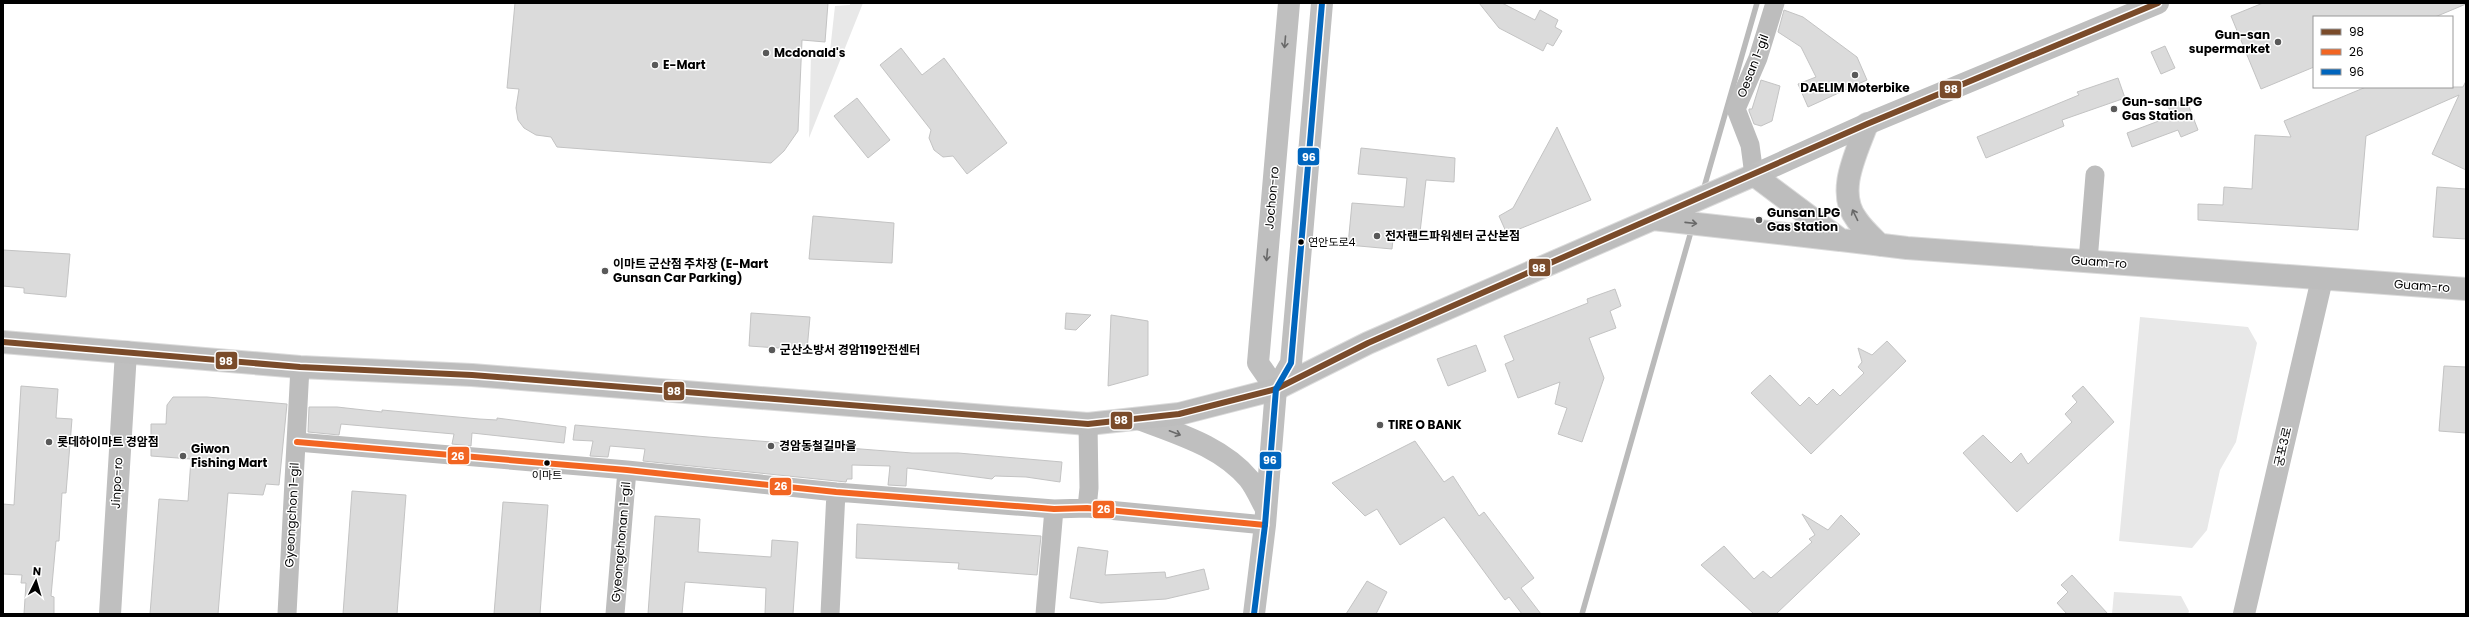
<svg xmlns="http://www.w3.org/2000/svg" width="2469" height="617" viewBox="0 0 2469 617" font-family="Poppins,'Noto Sans KR',sans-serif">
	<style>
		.green { fill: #e8e8e8 }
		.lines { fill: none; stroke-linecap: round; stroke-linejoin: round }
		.stream { stroke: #bababa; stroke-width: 5.5 }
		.building { fill: #dbdbdb; stroke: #c3c3c3 }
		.primary-casing { stroke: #dbdbdb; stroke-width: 24 }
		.street { stroke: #bdbdbd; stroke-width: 19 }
		.secondary { stroke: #bfbfbf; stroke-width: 22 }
		.primary { stroke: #bdbdbd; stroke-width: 22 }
		.bus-1-casing { stroke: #fff; stroke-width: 9 }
		.bus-2-casing { stroke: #fff; stroke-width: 9 }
		.bus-3-casing { stroke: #fff; stroke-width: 9 }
		.bus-1 { stroke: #7a4b2a; stroke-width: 6 }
		.bus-2 { stroke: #f26522; stroke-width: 6 }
		.bus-3 { stroke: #0065bd; stroke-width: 6 }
		.oneway { stroke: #696969 }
		.oneway2 { stroke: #686868 }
		.poi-dot { fill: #595959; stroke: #fff; stroke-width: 1.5 }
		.bus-dot { fill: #000; stroke: #fff; stroke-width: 1.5 }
		.labels { text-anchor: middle; stroke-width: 3; stroke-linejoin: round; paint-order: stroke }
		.bus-label { font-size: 11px; fill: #000; stroke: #fff; text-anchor: start }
		.poi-label { font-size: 12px; font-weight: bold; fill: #000; stroke: #fff; text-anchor: start }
		.street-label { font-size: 12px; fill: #000; stroke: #fff }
		.line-badge { stroke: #fff; stroke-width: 1.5 }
		.badge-label { font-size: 11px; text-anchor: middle; font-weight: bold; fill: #fff }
	</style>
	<rect width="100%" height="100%" fill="#fff"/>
	<path class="green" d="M 850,3 L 863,3 L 809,138 L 811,53 L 830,51 L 835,6 L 850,5 Z
		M 2140,317 L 2248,327 L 2257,343 L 2236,442 L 2220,470 L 2207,530 L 2192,548 L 2119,541 Z
		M 2114,592 L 2181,596 L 2189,611 L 2188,614 L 2112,614 Z"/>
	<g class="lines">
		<path class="stream" d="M 1703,191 L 1757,3
			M 1582,614 L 1692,228"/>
	</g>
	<path class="building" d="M 515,3 L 828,3 L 825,42 L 802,40 L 798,131 L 784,151 L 771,163 L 557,147 L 551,137 L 536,135 L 524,128 L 518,120 L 516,108 L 519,89 L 507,88 Z
		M 1479,3 L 1502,3 L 1535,20 L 1540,10 L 1558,20 L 1555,27 L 1562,31 L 1553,46 L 1547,43 L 1543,51 L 1499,28 Z
		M 2263,3 L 2466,3 L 2466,4 L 2435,17 L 2314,17 L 2314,67 L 2261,89 L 2231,16 Z
		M 1784,10 L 1803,17 L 1857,57 L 1867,80 L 1808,107 L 1798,84 L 1816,77 L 1801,47 L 1778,32 Z
		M 2165,46 L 2175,68 L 2161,74 L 2151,52 Z
		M 901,48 L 922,75 L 944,58 L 1007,143 L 967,174 L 953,156 L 943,157 L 934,150 L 929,138 L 931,130 L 880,65 Z
		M 2118,78 L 2125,98 L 2062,120 L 2064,126 L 1986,158 L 1977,137 L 2079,95 L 2077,92 Z
		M 1761,80 L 1780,86 L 1772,121 L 1761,126 L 1754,124 L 1749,111 L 1749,109 L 1752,109 Z
		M 2466,81 L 2466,170 L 2432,154 L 2459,95 L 2366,136 L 2358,230 L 2198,220 L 2198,204 L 2223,205 L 2224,187 L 2252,189 L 2255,135 L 2291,137 L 2284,121 L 2366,87 L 2463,87 Z
		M 857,98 L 890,140 L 868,158 L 834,116 Z
		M 2186,99 L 2198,130 L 2181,137 L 2178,130 L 2132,147 L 2127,133 L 2172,116 L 2168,106 Z
		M 1557,127 L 1591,200 L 1507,234 L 1499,216 L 1513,208 Z
		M 1361,148 L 1455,158 L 1454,182 L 1426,180 L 1419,241 L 1393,239 L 1392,249 L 1348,245 L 1352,203 L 1404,207 L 1407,178 L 1358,174 Z
		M 2437,187 L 2466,189 L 2466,239 L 2433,237 Z
		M 813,216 L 894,223 L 892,263 L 809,259 Z
		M 3,250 L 70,254 L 66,297 L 24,293 L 24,288 L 3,286 Z
		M 1615,289 L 1621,306 L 1610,311 L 1616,328 L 1589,338 L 1604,378 L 1582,442 L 1558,434 L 1567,408 L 1555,404 L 1560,382 L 1518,398 L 1505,364 L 1514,360 L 1504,336 L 1588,303 L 1587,299 Z
		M 751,313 L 810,317 L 807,350 L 749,346 Z
		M 1066,313 L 1091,315 L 1076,330 L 1065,329 Z
		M 1111,315 L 1148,321 L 1148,375 L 1108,386 Z
		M 1887,341 L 1906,361 L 1811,454 L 1751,393 L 1770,375 L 1800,406 L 1809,397 L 1817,405 L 1833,389 L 1840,396 L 1864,373 L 1858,367 L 1862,362 L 1858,348 L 1872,355 Z
		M 1476,345 L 1486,371 L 1448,386 L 1437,359 Z
		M 2444,366 L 2466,367 L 2466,433 L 2439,431 Z
		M 21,386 L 58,389 L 56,418 L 72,419 L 66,493 L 62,493 L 59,541 L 56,541 L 51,596 L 54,597 L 54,614 L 24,614 L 26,583 L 21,583 L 22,575 L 3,574 L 3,504 L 14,505 Z
		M 2083,386 L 2114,422 L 2017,512 L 1963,453 L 1983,435 L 2011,463 L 2021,453 L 2028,464 L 2072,422 L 2065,414 L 2077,402 L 2072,396 Z
		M 173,397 L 207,397 L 287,404 L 279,485 L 266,484 L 263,495 L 228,493 L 218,614 L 150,614 L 159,499 L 188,501 L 191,459 L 151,456 L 151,424 L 166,424 L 167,405 Z
		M 309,407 L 337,407 L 382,412 L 382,410 L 479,419 L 497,420 L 497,418 L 566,427 L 564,443 L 472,433 L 471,446 L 452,444 L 454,434 L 341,424 L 339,435 L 308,432 Z
		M 575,425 L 708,437 L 912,453 L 958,453 L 1062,462 L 1060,482 L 1026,477 L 995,476 L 992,479 L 907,468 L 906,486 L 888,485 L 890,466 L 852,465 L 852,479 L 847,479 L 846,482 L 643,461 L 645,449 L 610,446 L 608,457 L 590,456 L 593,441 L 573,440 Z
		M 1415,441 L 1444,482 L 1453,476 L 1479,516 L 1484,512 L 1534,578 L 1521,588 L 1541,614 L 1522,614 L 1509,597 L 1505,600 L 1444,517 L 1400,545 L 1377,509 L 1365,516 L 1332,483 Z
		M 352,491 L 406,495 L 397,614 L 343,614 Z
		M 503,502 L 548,505 L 540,614 L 494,614 Z
		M 1802,514 L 1828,530 L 1841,515 L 1860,534 L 1776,614 L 1754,614 L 1701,565 L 1724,546 L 1754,579 L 1763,571 L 1771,578 L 1812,542 L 1809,539 L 1815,535 Z
		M 655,516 L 700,519 L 698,552 L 771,557 L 772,540 L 798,542 L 793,614 L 765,614 L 766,588 L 685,582 L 682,614 L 648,614 Z
		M 857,524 L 1041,536 L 1037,575 L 958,569 L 959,563 L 856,558 Z
		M 1078,547 L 1108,551 L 1105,575 L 1165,572 L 1166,578 L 1204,569 L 1209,589 L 1166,599 L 1101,603 L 1070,598 Z
		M 2072,575 L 2108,614 L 2067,614 L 2057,603 L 2068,592 L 2061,585 Z
		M 1367,581 L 1387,592 L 1376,614 L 1346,614 Z"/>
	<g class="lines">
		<defs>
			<path id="primary" d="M 1867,124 C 1857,152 1835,192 1857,220 C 1863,229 1872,237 1880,245
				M 1653,219 L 1840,240
				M 3,342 L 300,367 L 472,375 L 1088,424 L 1179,414 L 1276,389 L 1368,343 L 1754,175 L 1841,240 L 1907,248 L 2466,289"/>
		</defs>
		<use href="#primary" class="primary-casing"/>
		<path class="street" d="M 1754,175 L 1750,145 L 1736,109 L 1758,58 L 1775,3
			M 2088,261 L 2095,175
			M 297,442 L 627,470 L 836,492 L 1054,509 L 1087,508 L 1265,525
			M 1087,508 L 1089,488 L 1088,424
			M 287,614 L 300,367
			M 615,614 L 627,470
			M 830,614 L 836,492
			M 1045,614 L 1054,509"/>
		<path class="secondary" d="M 1754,175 L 1867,124 L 2158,3
			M 1276,389 L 1258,363 L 1289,3
			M 1139,419 C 1178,434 1221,446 1249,479 C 1256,488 1261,500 1266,509
			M 110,614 L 126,352
			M 1254,614 L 1265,525 L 1276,389 L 1291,363 L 1322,3
			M 2244,614 L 2322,279"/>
		<use href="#primary" class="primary"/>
		<defs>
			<path id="bus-1" d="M 3,342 L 300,367 L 472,375 L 1088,424 L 1179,414 L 1276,389 L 1368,343 L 1867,124 L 2158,3"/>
			<path id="bus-2" d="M 297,442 L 627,470 L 836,492 L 1054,509 L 1087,508 L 1265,525"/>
			<path id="bus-3" d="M 1254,614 L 1265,525 L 1276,389 L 1291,363 L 1322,3"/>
		</defs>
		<use href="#bus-1" class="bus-1-casing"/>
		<use href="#bus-2" class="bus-2-casing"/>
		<use href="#bus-3" class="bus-3-casing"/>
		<use href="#bus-1" class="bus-1"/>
		<use href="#bus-2" class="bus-2"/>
		<use href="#bus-3" class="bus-3"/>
	</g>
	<defs><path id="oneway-shaft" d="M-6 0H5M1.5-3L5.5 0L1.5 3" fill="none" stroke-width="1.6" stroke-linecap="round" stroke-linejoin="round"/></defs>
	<g class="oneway">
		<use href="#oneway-shaft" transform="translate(1285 42) rotate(95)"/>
		<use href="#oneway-shaft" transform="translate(1267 255) rotate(95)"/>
		<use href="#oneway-shaft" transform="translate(1175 433) rotate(21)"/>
	</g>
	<g class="oneway2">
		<use href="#oneway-shaft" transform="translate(1855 215) rotate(-116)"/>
		<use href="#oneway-shaft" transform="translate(1691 223) rotate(6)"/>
	</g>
	<g class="poi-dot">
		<circle cx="2278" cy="42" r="4"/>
		<circle cx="766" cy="53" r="4"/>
		<circle cx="655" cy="65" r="4"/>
		<circle cx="1855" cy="75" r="4"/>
		<circle cx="2114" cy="109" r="4"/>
		<circle cx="1759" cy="220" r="4"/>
		<circle cx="1377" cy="236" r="4"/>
		<circle cx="605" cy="271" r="4"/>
		<circle cx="772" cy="350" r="4"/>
		<circle cx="1380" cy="425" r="4"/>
		<circle cx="49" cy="442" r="4"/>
		<circle cx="771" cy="446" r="4"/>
		<circle cx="183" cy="456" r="4"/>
	</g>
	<g class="bus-dot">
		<circle cx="1301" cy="242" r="3.5"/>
		<circle cx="547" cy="463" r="3.5"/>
	</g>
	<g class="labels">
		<g class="bus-label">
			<text x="1308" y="246">연안도로4</text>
			<text x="547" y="479" text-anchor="middle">이마트</text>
		</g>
		<g class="poi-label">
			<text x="2270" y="39" text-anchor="end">Gun-san<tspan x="2270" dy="14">supermarket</tspan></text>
			<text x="774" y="57">Mcdonald's</text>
			<text x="663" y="69">E-Mart</text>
			<text x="1855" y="92" text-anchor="middle">DAELIM Moterbike</text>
			<text x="2122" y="106">Gun-san LPG<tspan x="2122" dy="14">Gas Station</tspan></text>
			<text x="1767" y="217">Gunsan LPG<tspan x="1767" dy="14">Gas Station</tspan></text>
			<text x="1385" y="240">전자랜드파워센터 군산본점</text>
			<text x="613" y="268">이마트 군산점 주차장 (E-Mart<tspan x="613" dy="14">Gunsan Car Parking)</tspan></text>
			<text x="780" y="354">군산소방서 경암119안전센터</text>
			<text x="1388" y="429">TIRE O BANK</text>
			<text x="57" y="446">롯데하이마트 경암점</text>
			<text x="779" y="450">경암동철길마을</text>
			<text x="191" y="453">Giwon<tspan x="191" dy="14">Fishing Mart</tspan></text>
		</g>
		<g class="street-label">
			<text transform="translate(1753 66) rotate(-69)" y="4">Oesan 1-gil</text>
			<text transform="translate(1272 198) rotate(-85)" y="4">Jochon-ro</text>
			<text transform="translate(2099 262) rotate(4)" y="4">Guam-ro</text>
			<text transform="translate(2422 286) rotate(4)" y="4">Guam-ro</text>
			<text transform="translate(2283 447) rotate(-77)" y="4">궁포3로</text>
			<text transform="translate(117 483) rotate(-87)" y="4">Jinpo-ro</text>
			<text transform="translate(292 515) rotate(-87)" y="4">Gyeongchon 1-gil</text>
			<text transform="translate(621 542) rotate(-85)" y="4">Gyeongchonan 1-gil</text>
		</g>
	</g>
	<g class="line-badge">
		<rect x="1939" y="80" width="23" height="19" rx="4" fill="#7a4b2a"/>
		<rect x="1297" y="147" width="23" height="19" rx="4" fill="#0065bd"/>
		<rect x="1528" y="258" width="23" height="19" rx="4" fill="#7a4b2a"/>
		<rect x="215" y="351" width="23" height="19" rx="4" fill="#7a4b2a"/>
		<rect x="663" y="381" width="22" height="20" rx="4" fill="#7a4b2a"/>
		<rect x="1110" y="411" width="23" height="19" rx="4" fill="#7a4b2a"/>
		<rect x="447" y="446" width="23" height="19" rx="4" fill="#f26522"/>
		<rect x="1259" y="451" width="23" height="19" rx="4" fill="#0065bd"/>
		<rect x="769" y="477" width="23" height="19" rx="4" fill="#f26522"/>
		<rect x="1092" y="500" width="23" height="19" rx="4" fill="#f26522"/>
	</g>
	<g class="badge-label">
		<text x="1951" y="93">98</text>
		<text x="1309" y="161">96</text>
		<text x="1539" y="272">98</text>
		<text x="226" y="365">98</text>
		<text x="674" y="395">98</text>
		<text x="1121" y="424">98</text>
		<text x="458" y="460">26</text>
		<text x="1270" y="464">96</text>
		<text x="781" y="490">26</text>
		<text x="1104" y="513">26</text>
	</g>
	<rect width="2469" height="617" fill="none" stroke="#000000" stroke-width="8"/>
	<rect x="2313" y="16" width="140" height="72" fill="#ffffff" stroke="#999999"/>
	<rect x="2321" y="29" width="20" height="6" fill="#7a4b2a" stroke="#999999"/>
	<text x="2349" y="36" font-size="12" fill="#000000">98</text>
	<rect x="2321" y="49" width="20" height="6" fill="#f26522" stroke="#999999"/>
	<text x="2349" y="56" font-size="12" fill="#000000">26</text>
	<rect x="2321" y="69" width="20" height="6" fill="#0065bd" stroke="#999999"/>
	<text x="2349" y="76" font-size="12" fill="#000000">96</text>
	<g transform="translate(36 581) rotate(5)" stroke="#ffffff" stroke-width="3" paint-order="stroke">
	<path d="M0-3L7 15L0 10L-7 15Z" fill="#000000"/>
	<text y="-6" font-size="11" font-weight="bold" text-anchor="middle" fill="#000000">N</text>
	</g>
</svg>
